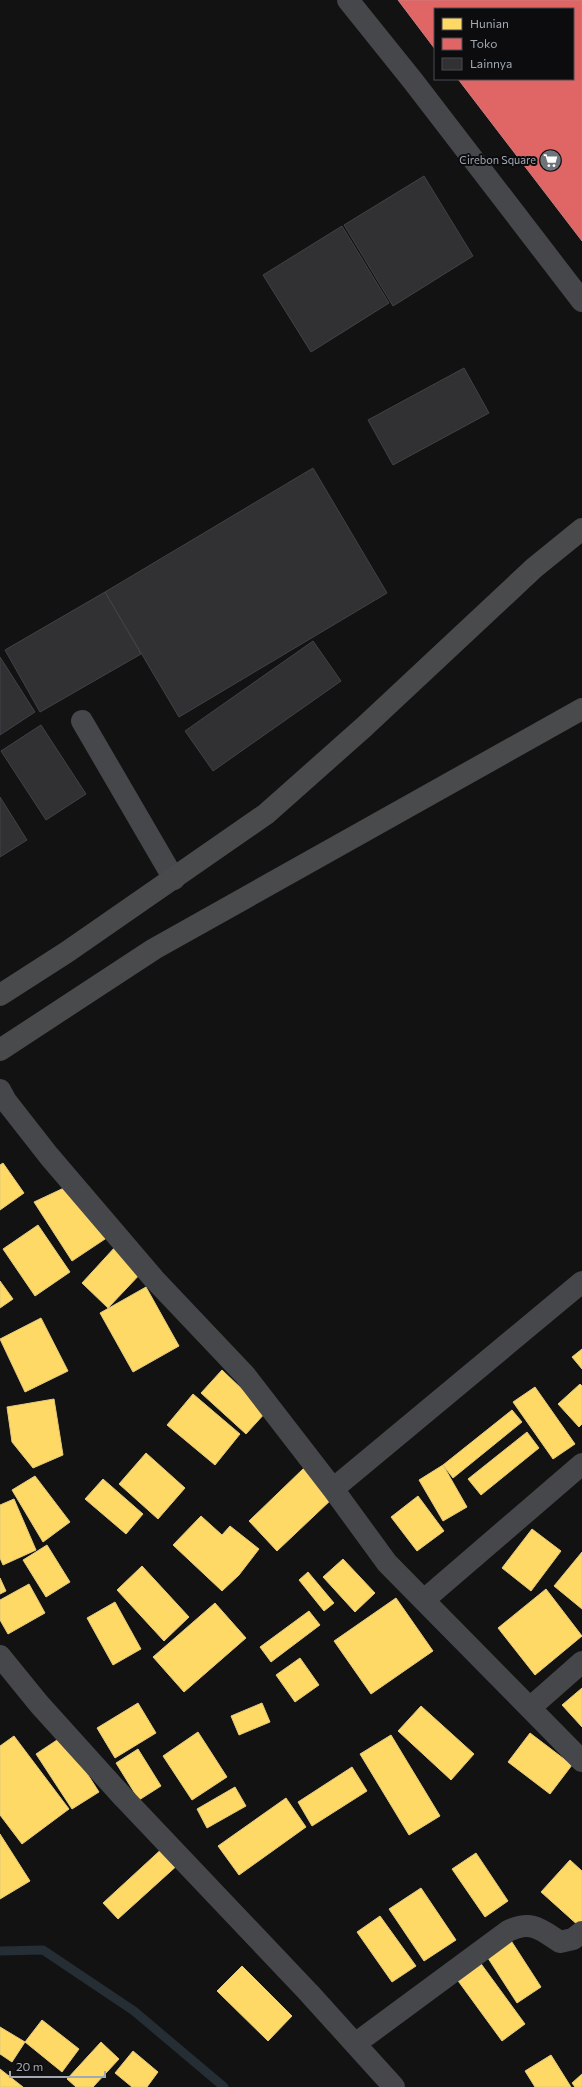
<svg xmlns="http://www.w3.org/2000/svg" width="582" height="2087" viewBox="0 0 582 2087" font-family="Commissioner,sans-serif">
	<style>
		.homes { fill: #ffd966; stroke: #e3cb7d }
		.shops { fill: #e06666; stroke: #cd7a7d }
		.lines { fill: none; stroke-linecap: round; stroke-linejoin: round }
		.stream { stroke: #252e34; stroke-width: 9 }
		.building { fill: #313133; stroke: #404246 }
		.minor { stroke: #46474b; stroke-width: 22 }
		.highway { stroke: #494a4c; stroke-width: 22 }
		.labels { text-anchor: middle; stroke-width: 4; stroke-linejoin: round; paint-order: stroke }
		.poi-label { font-size: 11px; fill: #a1a9b4; stroke: #0c0c0e; text-anchor: end }
	</style>
	<rect width="100%" height="100%" fill="#121212"/>
	<path class="homes" d="M 3,1163 L 24,1193 L 0,1210 L 0,1165 Z
		M 66,1187 L 108,1237 L 72,1261 L 34,1202 Z
		M 38,1225 L 70,1272 L 35,1296 L 3,1249 Z
		M 116,1246 L 143,1271 L 108,1308 L 82,1283 Z
		M 0,1281 L 13,1299 L 0,1308 Z
		M 146,1287 L 179,1346 L 133,1372 L 100,1313 Z
		M 41,1318 L 68,1371 L 25,1392 L 0,1339 Z
		M 582,1349 L 582,1369 L 572,1357 Z
		M 222,1370 L 266,1412 L 246,1434 L 201,1393 Z
		M 580,1384 L 582,1386 L 582,1424 L 579,1427 L 558,1404 Z
		M 535,1387 L 575,1444 L 553,1459 L 513,1402 Z
		M 193,1394 L 240,1434 L 215,1465 L 167,1425 Z
		M 54,1399 L 63,1455 L 33,1468 L 12,1442 L 7,1407 Z
		M 512,1410 L 522,1422 L 453,1478 L 443,1465 Z
		M 527,1432 L 539,1448 L 481,1495 L 468,1479 Z
		M 146,1453 L 185,1488 L 158,1519 L 119,1484 Z
		M 443,1465 L 467,1507 L 443,1521 L 419,1480 Z
		M 304,1468 L 333,1498 L 277,1551 L 249,1521 Z
		M 35,1476 L 70,1522 L 43,1542 L 12,1490 Z
		M 103,1479 L 143,1514 L 126,1534 L 85,1499 Z
		M 418,1496 L 444,1531 L 417,1551 L 391,1517 Z
		M 14,1499 L 36,1550 L 3,1565 L 0,1558 L 0,1505 Z
		M 201,1516 L 222,1535 L 230,1526 L 259,1549 L 239,1575 L 222,1591 L 173,1545 Z
		M 532,1529 L 561,1551 L 531,1591 L 502,1568 Z
		M 47,1545 L 70,1582 L 46,1597 L 23,1560 Z
		M 582,1552 L 582,1609 L 554,1586 Z
		M 343,1559 L 375,1593 L 355,1612 L 323,1577 Z
		M 142,1566 L 189,1617 L 164,1641 L 117,1590 Z
		M 308,1572 L 334,1603 L 324,1611 L 299,1580 Z
		M 0,1578 L 6,1591 L 0,1594 Z
		M 29,1584 L 45,1613 L 8,1634 L 0,1620 L 0,1600 Z
		M 546,1589 L 582,1636 L 535,1675 L 498,1628 Z
		M 396,1598 L 433,1651 L 371,1694 L 334,1641 Z
		M 115,1602 L 141,1649 L 113,1665 L 87,1618 Z
		M 215,1603 L 246,1638 L 184,1692 L 153,1657 Z
		M 309,1611 L 320,1625 L 271,1662 L 260,1647 Z
		M 300,1658 L 319,1685 L 295,1702 L 276,1675 Z
		M 582,1688 L 582,1727 L 562,1705 Z
		M 138,1703 L 156,1733 L 115,1758 L 97,1728 Z
		M 262,1703 L 270,1722 L 239,1735 L 231,1716 Z
		M 421,1706 L 474,1754 L 451,1780 L 398,1731 Z
		M 198,1732 L 227,1777 L 192,1800 L 163,1756 Z
		M 530,1733 L 572,1765 L 550,1794 L 508,1762 Z
		M 391,1735 L 440,1816 L 409,1835 L 360,1754 Z
		M 14,1736 L 69,1809 L 22,1844 L 0,1815 L 0,1746 Z
		M 63,1736 L 99,1792 L 72,1809 L 36,1754 Z
		M 138,1749 L 161,1786 L 139,1800 L 116,1763 Z
		M 352,1767 L 367,1791 L 312,1826 L 298,1802 Z
		M 235,1787 L 246,1806 L 207,1828 L 197,1809 Z
		M 286,1798 L 306,1827 L 239,1875 L 218,1846 Z
		M 0,1834 L 30,1881 L 0,1899 Z
		M 166,1845 L 181,1862 L 118,1919 L 103,1903 Z
		M 476,1853 L 508,1901 L 485,1917 L 452,1869 Z
		M 570,1860 L 582,1871 L 582,1924 L 580,1927 L 541,1892 Z
		M 421,1888 L 456,1940 L 424,1961 L 389,1909 Z
		M 380,1916 L 416,1966 L 392,1982 L 357,1932 Z
		M 510,1939 L 541,1987 L 517,2003 L 486,1955 Z
		M 479,1961 L 525,2024 L 502,2041 L 456,1978 Z
		M 242,1966 L 292,2016 L 268,2041 L 217,1991 Z
		M 42,2020 L 79,2049 L 62,2072 L 25,2042 Z
		M 0,2027 L 25,2042 L 12,2062 L 0,2054 Z
		M 101,2042 L 119,2059 L 93,2087 L 76,2087 L 67,2079 Z
		M 133,2051 L 158,2072 L 147,2087 L 132,2087 L 115,2073 Z
		M 551,2055 L 571,2087 L 535,2087 L 525,2071 Z
		M 0,2069 L 23,2087 L 0,2087 Z
		M 582,2074 L 582,2087 L 575,2087 L 572,2083 Z"/>
	<path class="shops" d="M 398,0 L 582,0 L 582,241 L 458,79 L 573,79 L 573,9 L 435,9 L 435,49 Z"/>
	<g class="lines">
		<path class="stream" d="M 0,1951 L 43,1950 L 134,2011 L 224,2087"/>
	</g>
	<path class="building" d="M 424,176 L 473,256 L 393,306 L 344,225 Z
		M 342,226 L 389,303 L 311,352 L 263,275 Z
		M 464,368 L 489,413 L 393,465 L 368,420 Z
		M 313,468 L 387,593 L 179,717 L 105,592 Z
		M 105,592 L 141,654 L 40,712 L 5,650 Z
		M 313,641 L 341,681 L 213,771 L 185,731 Z
		M 0,657 L 35,712 L 0,735 Z
		M 41,725 L 86,794 L 46,820 L 1,751 Z
		M 0,797 L 27,840 L 0,857 Z"/>
	<g class="lines">
		<path class="minor" d="M 348,0 L 413,81 L 582,301
			M 82,721 L 174,879
			M 0,1090 L 6,1101 L 49,1156 L 154,1279 L 245,1375 L 333,1489 L 387,1563 L 582,1761
			M 333,1489 L 582,1282
			M 424,1600 L 582,1464
			M 0,1656 L 39,1704 L 124,1798 L 309,1993 L 394,2087
			M 531,1707 L 582,1662
			M 355,2044 L 508,1931 C 532,1920 540,1929 560,1942 L 573,1939 L 582,1932"/>
		<path class="highway" d="M 0,995 L 67,952 L 266,814 L 364,727 L 534,568 L 582,529
			M 0,1050 L 154,949 L 582,709"/>
	</g>
	<defs>
		<symbol id="supermarket-disc" viewBox="-11 -11 22 22"><circle r="9.5" fill="#6f747b" stroke="#0c0c0e"/><path d="M-6-5.5h2.5l.6 2H6L4.5 2H-2.5L-4.4-4H-6ZM-1.5 3.2a1.3 1.3 0 1 0 .1 0ZM3 3.2a1.3 1.3 0 1 0 .1 0Z" fill="#fff"/></symbol>
	</defs>
	<g fill-rule="evenodd">
		<use href="#supermarket-disc" x="538" y="148" width="25" height="25"/>
	</g>
	<g class="labels">
		<g class="poi-label">
			<text x="536" y="164">Cirebon Square</text>
		</g>
	</g>
	<rect x="434" y="8" width="140" height="72" fill="#0c0c0e" stroke="#484b50"/>
	<rect x="442" y="18" width="20" height="12" fill="#ffd966" stroke="#484b50"/>
	<text x="470" y="28" font-size="12" fill="#a1a9b4">Hunian</text>
	<rect x="442" y="38" width="20" height="12" fill="#e06666" stroke="#484b50"/>
	<text x="470" y="48" font-size="12" fill="#a1a9b4">Toko</text>
	<rect x="442" y="58" width="20" height="12" fill="#313133" stroke="#484b50"/>
	<text x="470" y="68" font-size="12" fill="#a1a9b4">Lainnya</text>
	<path d="M10 2071v6h95v-6" fill="none" stroke="#a1a9b4" stroke-width="2"/>
	<text x="16" y="2071" font-size="12" fill="#a1a9b4" stroke="#0c0c0e" stroke-width="3" paint-order="stroke">20 m</text>
</svg>
